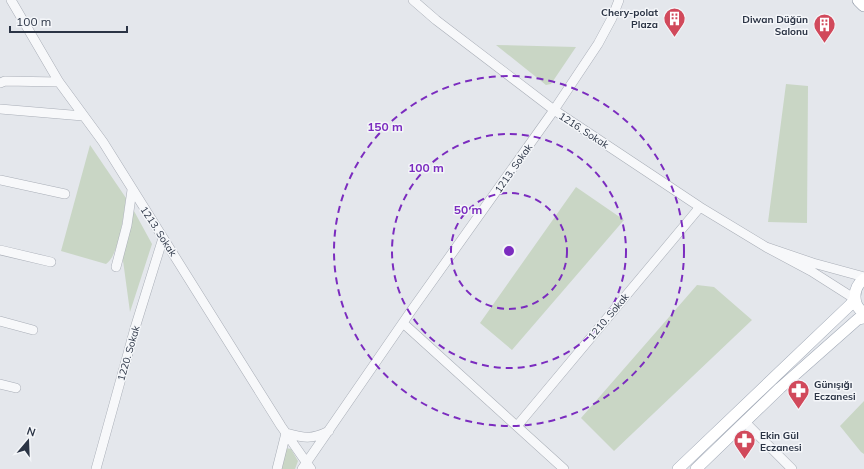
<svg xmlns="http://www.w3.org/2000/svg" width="864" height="469" viewBox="0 0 864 469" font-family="Mulish,sans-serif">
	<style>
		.green { fill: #c9d6c5 }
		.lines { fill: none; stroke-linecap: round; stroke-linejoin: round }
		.minor-casing { stroke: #a9aeb7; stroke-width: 10 }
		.major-casing { stroke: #a3abb8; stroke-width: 12 }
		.highway-casing { stroke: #8b94a3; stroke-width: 14 }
		.minor { stroke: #f7f8fa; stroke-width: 9 }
		.major { stroke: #fff; stroke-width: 11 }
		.highway { stroke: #fff; stroke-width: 13 }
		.ring { fill: none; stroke: #7b2cbf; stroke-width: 2; stroke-dasharray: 7 5 }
		.labels { text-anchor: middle; stroke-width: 3; stroke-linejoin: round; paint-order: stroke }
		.poi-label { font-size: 10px; font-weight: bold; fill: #2b3445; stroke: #f4f6f9; text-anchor: end }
		.street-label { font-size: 10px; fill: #2b3445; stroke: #f4f6f9 }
		.centre { fill: #7b2cbf; stroke: #f4f6f9; stroke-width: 2 }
		.ring-label { font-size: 12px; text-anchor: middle; font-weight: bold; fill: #7b2cbf; stroke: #f4f6f9; stroke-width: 3; stroke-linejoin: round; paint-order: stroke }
	</style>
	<rect width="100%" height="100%" fill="#e4e7ec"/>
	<path class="green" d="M 496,45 L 576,47 L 551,84 L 546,85 Z
		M 786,84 L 808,86 L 807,223 L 768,222 Z
		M 90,145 L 126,198 C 124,213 119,256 106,264 L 61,251 Z
		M 576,187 L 624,220 L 512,350 L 480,323 Z
		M 134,211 L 152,244 L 130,312 L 122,253 Z
		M 697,285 L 714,287 L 752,320 L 614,451 L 581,418 Z
		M 864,401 L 864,454 L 861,452 L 840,426 Z
		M 286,448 L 291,449 L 298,461 L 295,469 L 280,469 Z"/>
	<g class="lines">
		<defs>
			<path id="minor" d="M 11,0 L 59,82 L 103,142 L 281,426 L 311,469
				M 413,0 L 436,20 L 554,110 L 700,207 L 766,247
				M 0,83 L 5,81 L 59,82
				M 0,109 L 83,116
				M 0,180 L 65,194
				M 0,250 L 51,262
				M 116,267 L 127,225 L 132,190
				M 855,299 L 811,271 L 766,247 L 813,263 L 864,277
				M 0,321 L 33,330
				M 403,323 L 564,469
				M 0,384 L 16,388
				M 745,422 L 792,469
				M 517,426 L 700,207
				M 96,469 L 135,328 L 163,238
				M 277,469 L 286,433 C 304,438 311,440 329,431
				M 302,469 L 411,311 L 554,110 L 598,44 L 612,18 L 619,0"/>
			<path id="major" d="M 864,279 C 852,288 852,305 864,313
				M 678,469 L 850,305 L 855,299
				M 696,469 L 780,388 L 858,319 L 864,318"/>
			<path id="highway" d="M 859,0 L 864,5"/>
		</defs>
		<use href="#minor" class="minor-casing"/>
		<use href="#major" class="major-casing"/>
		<use href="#highway" class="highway-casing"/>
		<use href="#minor" class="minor"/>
		<use href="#major" class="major"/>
		<use href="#highway" class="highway"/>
	</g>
	<g class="ring">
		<circle cx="509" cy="251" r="58"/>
		<circle cx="509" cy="251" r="117"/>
		<circle cx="509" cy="251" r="175"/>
	</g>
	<defs>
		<symbol id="building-pin" viewBox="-11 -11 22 30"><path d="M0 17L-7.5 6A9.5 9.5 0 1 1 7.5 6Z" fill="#d1495b" stroke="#f4f6f9"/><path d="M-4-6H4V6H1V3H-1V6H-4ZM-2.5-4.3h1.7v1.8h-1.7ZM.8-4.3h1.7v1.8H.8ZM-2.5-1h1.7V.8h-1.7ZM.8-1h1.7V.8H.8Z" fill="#fff"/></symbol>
		<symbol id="pharmacy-pin" viewBox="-11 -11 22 30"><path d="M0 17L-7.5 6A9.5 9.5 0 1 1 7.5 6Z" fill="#d1495b" stroke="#f4f6f9"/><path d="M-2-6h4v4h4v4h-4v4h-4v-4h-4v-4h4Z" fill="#fff"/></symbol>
	</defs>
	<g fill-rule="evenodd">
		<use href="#building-pin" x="662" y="6" width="25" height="34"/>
		<use href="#building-pin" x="812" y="12" width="25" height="34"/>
		<use href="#pharmacy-pin" x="786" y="378" width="25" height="34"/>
		<use href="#pharmacy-pin" x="732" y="428" width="25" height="34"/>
	</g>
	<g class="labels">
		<g class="poi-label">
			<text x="658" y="16">Chery-polat<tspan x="658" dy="12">Plaza</tspan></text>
			<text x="808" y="23">Diwan Düğün<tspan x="808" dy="12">Salonu</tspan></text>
			<text x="814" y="388" text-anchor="start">Günışığı<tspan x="814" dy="12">Eczanesi</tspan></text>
			<text x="760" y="439" text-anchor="start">Ekin Gül<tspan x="760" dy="12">Eczanesi</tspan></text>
		</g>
		<g class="street-label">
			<text transform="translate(584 130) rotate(33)" y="4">1216. Sokak</text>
			<text transform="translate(513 168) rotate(-55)" y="4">1213. Sokak</text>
			<text transform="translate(159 231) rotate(57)" y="4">1213. Sokak</text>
			<text transform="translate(608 316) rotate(-50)" y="4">1210. Sokak</text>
			<text transform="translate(128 353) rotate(-74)" y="4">1220. Sokak</text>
		</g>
	</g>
	<circle cx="509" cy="251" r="6" class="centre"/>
	<g class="ring-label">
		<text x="385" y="131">150 m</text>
		<text x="426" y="172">100 m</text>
		<text x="468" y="214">50 m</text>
	</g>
	<g transform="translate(28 441) rotate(19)" stroke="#f4f6f9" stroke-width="3" paint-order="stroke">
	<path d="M0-3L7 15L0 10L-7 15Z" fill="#2b3445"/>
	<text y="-6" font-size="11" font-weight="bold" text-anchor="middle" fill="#2b3445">N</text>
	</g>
	<path d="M10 26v6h117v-6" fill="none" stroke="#2b3445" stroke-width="2"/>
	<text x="16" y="26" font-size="12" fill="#2b3445" stroke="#f4f6f9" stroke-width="3" paint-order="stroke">100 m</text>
</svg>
